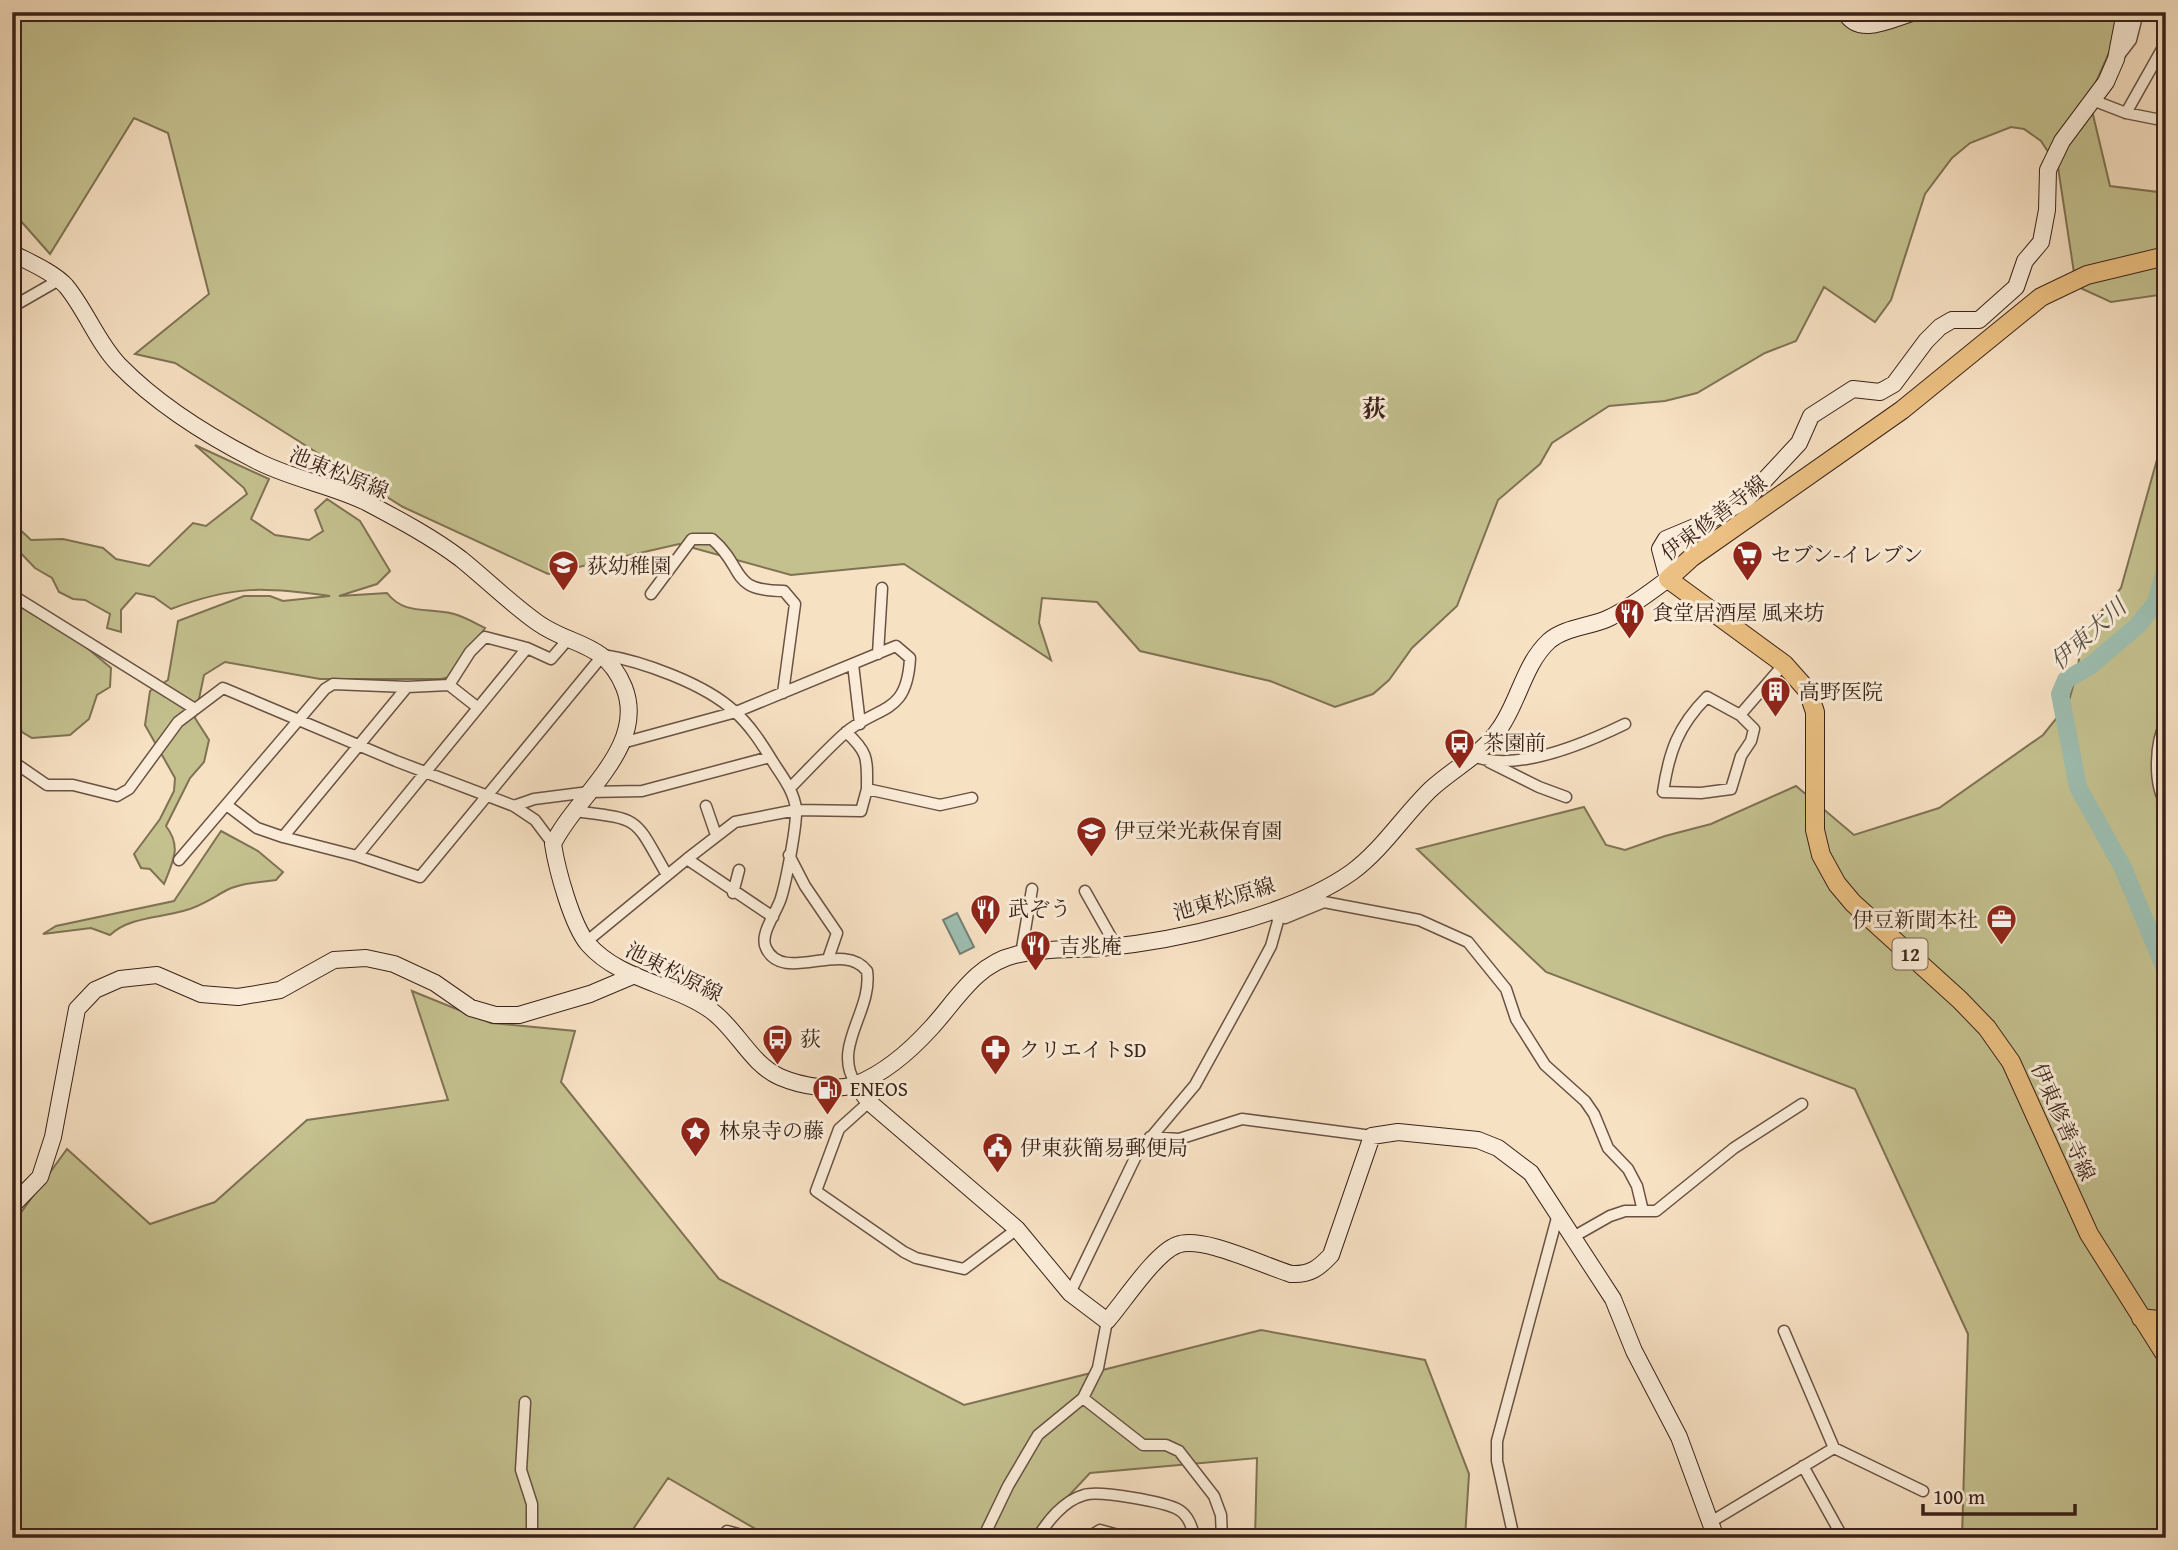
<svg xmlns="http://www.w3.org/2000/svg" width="2178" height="1550" viewBox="0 0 2178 1550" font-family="'Gentium Book Plus','Noto Serif JP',serif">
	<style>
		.green { fill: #c4c18f; stroke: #7f7254; stroke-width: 2 }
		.water { fill: #9dbeb0; stroke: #758074; stroke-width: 2 }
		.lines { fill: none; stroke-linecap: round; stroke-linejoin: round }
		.river { stroke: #9dbeb0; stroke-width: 18 }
		.street-casing { stroke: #695244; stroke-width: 13 }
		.secondary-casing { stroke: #3a2219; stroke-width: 18 }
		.primary-casing { stroke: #3a2219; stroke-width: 20 }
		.street { stroke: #faecd8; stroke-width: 10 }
		.secondary { stroke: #faecd8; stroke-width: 16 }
		.primary { stroke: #ecc082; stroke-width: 18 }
		.labels { text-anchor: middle; stroke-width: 6; stroke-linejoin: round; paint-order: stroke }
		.shield { fill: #faecd8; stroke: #745f52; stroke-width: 2 }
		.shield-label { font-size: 19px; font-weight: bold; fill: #3a2219 }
		.street-label { font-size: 21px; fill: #3a2219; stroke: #faecd8 }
		.poi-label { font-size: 21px; fill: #3a2219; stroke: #faecd8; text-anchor: start }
		.water-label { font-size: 23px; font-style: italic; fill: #585146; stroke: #faecd8 }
		.quarter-label { font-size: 24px; font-weight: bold; fill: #3a2219; stroke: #faecd8 }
	</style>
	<rect width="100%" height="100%" fill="#f7e1c3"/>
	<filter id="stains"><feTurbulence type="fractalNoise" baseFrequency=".00286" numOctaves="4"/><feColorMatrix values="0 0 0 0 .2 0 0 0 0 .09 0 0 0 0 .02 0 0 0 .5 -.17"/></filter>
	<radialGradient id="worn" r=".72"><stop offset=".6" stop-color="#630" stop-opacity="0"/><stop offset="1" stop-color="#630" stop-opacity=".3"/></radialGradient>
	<path class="green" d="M 12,12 L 2127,12 L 2089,98 L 2110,186 L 2166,193 L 2166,294 L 2111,302 L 2076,286 L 2058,167 L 2041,141 L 2024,129 L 2011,127 L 1970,143 L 1952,158 L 1925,194 L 1891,300 L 1875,322 L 1824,287 L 1796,341 L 1765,353 L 1697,393 L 1665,401 L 1609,406 L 1552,443 L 1540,464 L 1498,500 L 1457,606 L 1412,648 L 1389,680 L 1373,694 L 1335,707 L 1270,681 L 1140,651 L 1097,602 L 1042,598 L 1039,623 L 1051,660 L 904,564 L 791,575 L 679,544 L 548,574 L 403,507 L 175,363 L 135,354 L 209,294 L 168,133 L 134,118 L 50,254 L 12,211 Z
		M 2166,441 L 2166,1538 L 1962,1538 L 1968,1334 L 1855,1089 L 1546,972 L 1417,849 L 1584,807 L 1606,845 L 1625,850 L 1665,836 L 1711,824 L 1796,786 L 1854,835 L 1939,808 L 2043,735 L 2068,704 L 2078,669 L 2081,635 L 2121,588 L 2158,456 Z
		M 195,445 L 269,479 L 251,519 L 275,535 L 309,540 L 323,531 L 315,510 L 327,499 L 360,521 L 390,571 L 377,584 L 339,596 L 387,593 C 405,616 428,607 454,614 C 465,617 475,623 485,628 L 450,677 L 441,679 L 320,679 L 225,662 L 204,675 L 195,718 L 209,740 L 204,762 L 190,778 L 166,826 C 182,847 173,861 164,884 L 150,869 L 141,868 L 134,854 L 160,819 L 174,791 L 175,778 L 145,725 L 150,691 L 168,680 L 178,621 L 244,596 L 270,596 L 283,601 L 330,596 C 265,587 234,585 171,609 L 154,597 L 136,593 L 121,610 L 121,632 L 107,628 L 110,614 L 85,600 L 73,599 L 59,592 L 52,578 L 35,568 L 12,544 L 12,522 L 31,540 L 63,539 L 103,548 L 116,559 L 149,566 L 193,523 L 206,526 L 247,494 L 244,488 Z
		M 12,602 L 80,642 L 111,668 L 110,687 L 97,695 L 89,719 L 70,735 L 32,738 L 22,732 L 12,704 L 12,641 L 16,631 L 12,628 Z
		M 221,831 L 258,851 L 283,872 L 276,880 C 260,882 242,883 227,890 C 212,898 200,907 183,911 C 159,918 129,917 110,935 L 91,928 L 43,934 L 56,926 L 174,901 Z
		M 412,991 L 491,1023 L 575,1031 L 561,1082 L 719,1279 L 964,1405 L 1261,1330 L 1425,1360 L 1469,1474 L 1465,1538 L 1255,1538 L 1257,1458 L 1090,1473 L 1029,1538 L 771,1538 L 668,1478 L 627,1538 L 12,1538 L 12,1225 L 67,1149 L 150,1224 L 215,1202 L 307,1120 L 448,1100 Z"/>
	<path class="water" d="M 957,913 L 974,947 L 960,954 L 943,920 Z"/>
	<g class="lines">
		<path class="river" d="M 2166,567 L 2156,603 L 2137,626 L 2090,666 L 2066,680 L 2060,694 L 2078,787 L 2123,868 L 2166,971"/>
		<defs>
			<path id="street" d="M 2118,57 L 2131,40 L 2138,12
				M 2095,101 L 2126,113 L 2166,121
				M 2126,113 L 2166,42
				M 12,307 L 59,280
				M 651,594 L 692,539 L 712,539 C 746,568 728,591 784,591 L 795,604 L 783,693
				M 12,595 L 195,709
				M 570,637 L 551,659 L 527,648 L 357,856 L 420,877 L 603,655 C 642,661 705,684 734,711 C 750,725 762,744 773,762 C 782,776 794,791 796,809 C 797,825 786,882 781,898 C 777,912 759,934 766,948 C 783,985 843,939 867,971 C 873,1011 831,1047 856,1084
				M 878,654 L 882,588
				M 853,664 L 860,724
				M 449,685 L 470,652 L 485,637 L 527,648
				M 1740,715 L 1707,697 C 1678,726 1669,752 1663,792 L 1701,793 L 1731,789 L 1741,756 L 1751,741 L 1754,729 L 1740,715 L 1784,664
				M 2166,722 C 2155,742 2153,784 2166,804
				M 846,732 C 869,753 867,759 867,789
				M 622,743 L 736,712 L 896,646 L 910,658 C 907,717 878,704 844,734 C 825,751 808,770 790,788
				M 1473,756 C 1516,773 1584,744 1625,724
				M 12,761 L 47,785 L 73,785 L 117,796 L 129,789 L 178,722 L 223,688 L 396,761 L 514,806 L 535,820 L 553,844
				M 1489,762 L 1539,787 L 1566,797
				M 228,806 L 257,828 L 283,837
				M 514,806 L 534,799 L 589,792 L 642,791 L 770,757
				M 706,806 L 716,835
				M 575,811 C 643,820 633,816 667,875
				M 789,855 L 805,886 L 837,933 L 828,959
				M 357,856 L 283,837 L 407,687 L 449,685 L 477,707
				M 687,859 L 735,822 L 796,810 L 861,811 L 867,789 L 940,805 L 972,798
				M 179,860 L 325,689 L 333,684 L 407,687
				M 1085,891 L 1116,946
				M 733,893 L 739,870
				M 1275,909 L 1285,918 L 1324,902 L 1419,920 L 1468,942 L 1506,989 L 1516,1019 L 1545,1065 L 1585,1101 L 1594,1114 L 1608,1148 L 1628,1169 L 1637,1186 L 1643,1211
				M 586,942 L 687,859 L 773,917
				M 1021,954 L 1032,889
				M 869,1102 L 839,1129 L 816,1191 L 904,1252 L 916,1258 L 964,1269 L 1017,1229
				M 1150,1137 L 1179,1139 L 1242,1119 L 1372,1136
				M 1573,1237 L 1610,1216 L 1625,1211 L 1656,1211 L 1734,1148 L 1802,1104
				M 1070,1293 L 1137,1154 L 1195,1085 L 1255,976 L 1271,946 L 1278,921 L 1275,909
				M 1784,1331 L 1834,1448 L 1923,1491
				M 1083,1398 L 1143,1445 L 1166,1445 L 1179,1451 L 1214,1496 L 1221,1515 L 1222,1538
				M 525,1402 L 521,1470 L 532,1504 L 532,1538
				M 1803,1466 L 1843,1538
				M 1709,1523 L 1834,1448
				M 721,1538 L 727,1531 L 753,1538
				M 983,1538 L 1008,1486 L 1038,1435 L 1083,1398 L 1098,1368 L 1107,1321
				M 1037,1538 C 1048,1521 1063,1501 1084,1495 C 1099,1490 1166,1502 1179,1510 C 1189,1516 1192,1528 1195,1538
				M 1087,1538 L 1100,1530 L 1129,1538
				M 1514,1538 L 1497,1461 L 1497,1441 L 1558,1214
				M 1612,1538 L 1614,1536"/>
			<path id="secondary" d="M 1845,12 C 1859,38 1893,18 1915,12
				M 12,253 C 29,262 53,272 66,286 C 86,310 97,342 119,365 C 158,405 208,436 257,461 C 292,479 331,485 366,502 C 398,519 432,537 461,559 C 487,580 511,604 538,623 C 572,647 605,641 624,687 C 648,747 576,796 553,844 C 557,870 572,925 588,944 C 620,981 676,984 713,1012 C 738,1031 751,1064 780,1077 C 801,1086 834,1092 857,1084 C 884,1073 911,1050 931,1028 C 956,1001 976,964 1015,955 C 1043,948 1072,950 1101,948 C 1176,941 1290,916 1352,872 C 1383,849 1404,815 1431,789 C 1454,768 1483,754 1500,728 C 1519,701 1524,664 1549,641 C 1565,627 1590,627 1609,618 C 1630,608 1649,593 1668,579 L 1660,549 L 1666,539 L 1709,521 L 1746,500 L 1799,443 L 1811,416 L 1853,389 L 1880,392 L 1894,384 L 1926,341 L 1940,327 L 1952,320 L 1979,320 L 2016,287 L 2025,261 L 2041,242 L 2047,210 L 2048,170 L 2062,141 L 2106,82 L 2116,59 L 2125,12
				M 856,1084 L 869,1102 L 1017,1229 L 1070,1293 L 1107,1321 C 1123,1303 1155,1253 1177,1245 C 1202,1235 1264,1266 1291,1274 C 1310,1275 1319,1268 1331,1255 L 1372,1136 L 1398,1132 L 1478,1140 L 1498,1148 L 1531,1173 L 1613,1299 L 1634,1351 L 1679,1437 L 1716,1538
				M 12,1206 L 40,1177 L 53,1137 L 77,1009 L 95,990 L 120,979 L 157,975 L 201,994 L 238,997 L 280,990 L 334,960 L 366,958 L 394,964 L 435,983 L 471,1008 L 495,1015 L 519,1015 L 590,994 L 635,975"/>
			<path id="primary" d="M 2166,256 L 2087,275 L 2041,297 L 1902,410 L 1691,558 L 1668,579 L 1784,664 L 1808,691 L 1815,712 L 1815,830 L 1821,855 L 1837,884 L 1853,903 L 1960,1000 L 1987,1028 L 2011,1062 L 2089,1234 L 2166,1356
				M 2141,1318 L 2166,1321"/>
		</defs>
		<use href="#street" class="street-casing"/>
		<use href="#secondary" class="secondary-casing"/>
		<use href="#primary" class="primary-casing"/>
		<use href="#street" class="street"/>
		<use href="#secondary" class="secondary"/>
		<use href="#primary" class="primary"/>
	</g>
	<defs>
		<symbol id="supermarket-pin" viewBox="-11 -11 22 30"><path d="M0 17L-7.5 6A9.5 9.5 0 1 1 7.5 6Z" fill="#8f2418" stroke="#faecd8"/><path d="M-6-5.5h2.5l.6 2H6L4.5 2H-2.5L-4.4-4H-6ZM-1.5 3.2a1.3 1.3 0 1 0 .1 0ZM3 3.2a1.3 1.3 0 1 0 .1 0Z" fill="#fff"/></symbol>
		<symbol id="school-pin" viewBox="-11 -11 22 30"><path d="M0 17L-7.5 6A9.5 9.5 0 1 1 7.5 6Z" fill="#8f2418" stroke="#faecd8"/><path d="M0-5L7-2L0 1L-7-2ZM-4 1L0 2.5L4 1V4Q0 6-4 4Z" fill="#fff"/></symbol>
		<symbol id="restaurant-pin" viewBox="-11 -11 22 30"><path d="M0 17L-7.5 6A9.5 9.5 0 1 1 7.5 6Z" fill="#8f2418" stroke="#faecd8"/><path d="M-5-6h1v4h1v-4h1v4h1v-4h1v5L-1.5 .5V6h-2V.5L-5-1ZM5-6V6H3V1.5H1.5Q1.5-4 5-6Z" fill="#fff"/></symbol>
		<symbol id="building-pin" viewBox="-11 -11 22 30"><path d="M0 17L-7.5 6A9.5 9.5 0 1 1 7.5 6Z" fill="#8f2418" stroke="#faecd8"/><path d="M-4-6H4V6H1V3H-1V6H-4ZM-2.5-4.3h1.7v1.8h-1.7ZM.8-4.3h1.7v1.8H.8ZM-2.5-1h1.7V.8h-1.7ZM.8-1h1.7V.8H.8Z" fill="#fff"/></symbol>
		<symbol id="bus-pin" viewBox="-11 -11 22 30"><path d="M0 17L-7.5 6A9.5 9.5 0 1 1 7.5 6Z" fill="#8f2418" stroke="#faecd8"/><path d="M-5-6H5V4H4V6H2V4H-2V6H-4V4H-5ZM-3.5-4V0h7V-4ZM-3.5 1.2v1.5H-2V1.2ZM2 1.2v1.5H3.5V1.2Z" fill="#fff"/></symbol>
		<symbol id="office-pin" viewBox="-11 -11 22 30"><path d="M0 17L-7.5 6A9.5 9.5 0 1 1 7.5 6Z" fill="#8f2418" stroke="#faecd8"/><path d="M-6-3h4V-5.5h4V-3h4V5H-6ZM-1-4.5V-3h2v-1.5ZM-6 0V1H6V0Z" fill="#fff"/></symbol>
		<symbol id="pharmacy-pin" viewBox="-11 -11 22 30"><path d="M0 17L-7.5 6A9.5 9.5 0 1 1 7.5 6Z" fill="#8f2418" stroke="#faecd8"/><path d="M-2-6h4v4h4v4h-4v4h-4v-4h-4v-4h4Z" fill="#fff"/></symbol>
		<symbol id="fuel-pin" viewBox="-11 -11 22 30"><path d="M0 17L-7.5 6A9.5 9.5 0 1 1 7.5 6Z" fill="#8f2418" stroke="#faecd8"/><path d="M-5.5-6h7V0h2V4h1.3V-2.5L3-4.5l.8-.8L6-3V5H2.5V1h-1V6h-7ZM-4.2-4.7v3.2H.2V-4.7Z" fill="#fff"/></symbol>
		<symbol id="sight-pin" viewBox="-11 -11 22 30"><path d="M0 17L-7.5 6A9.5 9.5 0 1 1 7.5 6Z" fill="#8f2418" stroke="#faecd8"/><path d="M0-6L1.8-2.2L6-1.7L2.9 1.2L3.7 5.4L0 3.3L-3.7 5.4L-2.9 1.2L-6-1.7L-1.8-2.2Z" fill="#fff"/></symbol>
		<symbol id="civic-pin" viewBox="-11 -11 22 30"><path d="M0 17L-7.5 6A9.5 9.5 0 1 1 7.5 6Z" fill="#8f2418" stroke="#faecd8"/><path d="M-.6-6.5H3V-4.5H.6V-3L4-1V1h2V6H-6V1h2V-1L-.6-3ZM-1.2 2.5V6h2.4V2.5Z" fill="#fff"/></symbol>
	</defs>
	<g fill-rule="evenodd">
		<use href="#supermarket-pin" x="1730" y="538" width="35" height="47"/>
		<use href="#school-pin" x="546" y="548" width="35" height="47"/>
		<use href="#restaurant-pin" x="1612" y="596" width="35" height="47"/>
		<use href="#building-pin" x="1758" y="674" width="35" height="47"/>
		<use href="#bus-pin" x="1442" y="726" width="35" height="47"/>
		<use href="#school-pin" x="1074" y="814" width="35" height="47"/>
		<use href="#restaurant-pin" x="968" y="892" width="35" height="47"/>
		<use href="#office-pin" x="1984" y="902" width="35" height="47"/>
		<use href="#restaurant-pin" x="1018" y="928" width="35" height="47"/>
		<use href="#bus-pin" x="760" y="1022" width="35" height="47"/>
		<use href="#pharmacy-pin" x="978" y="1032" width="35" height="47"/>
		<use href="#fuel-pin" x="810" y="1072" width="35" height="47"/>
		<use href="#sight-pin" x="678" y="1114" width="35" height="47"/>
		<use href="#civic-pin" x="980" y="1130" width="35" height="47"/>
	</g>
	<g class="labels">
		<rect class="shield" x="1892.5" y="938.5" width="35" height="31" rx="5"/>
		<g class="shield-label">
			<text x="1910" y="961">12</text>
		</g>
		<g class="street-label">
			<text transform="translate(339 473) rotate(22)" y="7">池東松原線</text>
			<text transform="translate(1714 518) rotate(-37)" y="7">伊東修善寺線</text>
			<text transform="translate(1224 899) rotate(-16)" y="7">池東松原線</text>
			<text transform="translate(674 972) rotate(27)" y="7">池東松原線</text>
			<text transform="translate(2063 1122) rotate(66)" y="7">伊東修善寺線</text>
		</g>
		<g class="poi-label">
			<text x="1771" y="562">セブン-イレブン</text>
			<text x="587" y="573">荻幼稚園</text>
			<text x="1652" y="620">食堂居酒屋 風来坊</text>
			<text x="1799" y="699">高野医院</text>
			<text x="1483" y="750">茶園前</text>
			<text x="1114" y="838">伊豆栄光萩保育園</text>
			<text x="1008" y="916">武ぞう</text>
			<text x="1978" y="927" text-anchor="end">伊豆新聞本社</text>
			<text x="1059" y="953">吉兆庵</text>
			<text x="800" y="1046">荻</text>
			<text x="1019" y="1057">クリエイトSD</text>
			<text x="850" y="1096">ENEOS</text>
			<text x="719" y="1138">林泉寺の藤</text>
			<text x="1020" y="1155">伊東荻簡易郵便局</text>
		</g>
		<g class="water-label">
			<text transform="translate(2088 634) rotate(-42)" y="8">伊東大川</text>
		</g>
		<g class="quarter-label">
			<text x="1374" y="417">荻</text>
		</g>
	</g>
	<rect width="2178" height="1550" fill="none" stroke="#f7e1c3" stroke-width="42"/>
	<rect x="14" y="14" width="2150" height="1522" fill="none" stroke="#3a2219" stroke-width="3.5"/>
	<rect x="21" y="21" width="2136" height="1508" fill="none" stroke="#3a2219" stroke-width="2"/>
	<path d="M1923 1504v10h152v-10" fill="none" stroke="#3a2219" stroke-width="3.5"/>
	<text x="1933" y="1504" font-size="21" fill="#3a2219" stroke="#faecd8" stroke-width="5" paint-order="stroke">100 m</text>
	<rect width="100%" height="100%" filter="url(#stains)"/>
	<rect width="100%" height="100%" fill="url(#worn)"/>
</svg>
